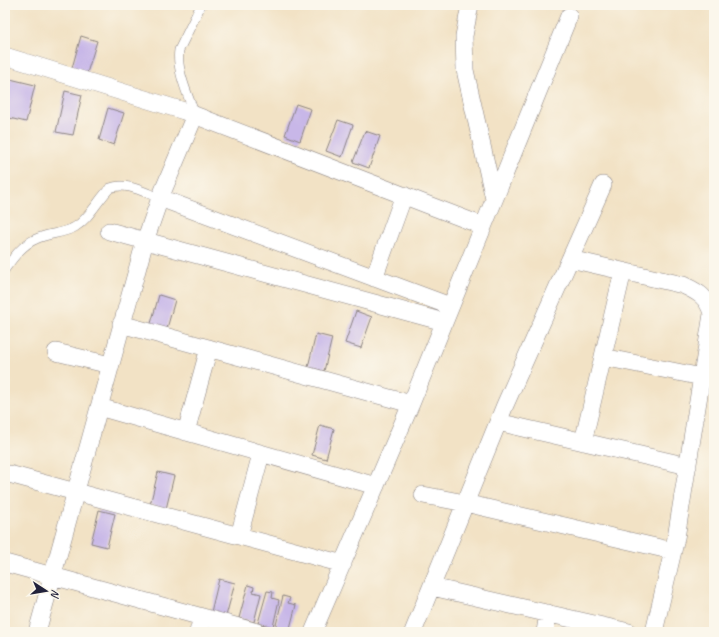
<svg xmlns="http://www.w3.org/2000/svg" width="719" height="637" viewBox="0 0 719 637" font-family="Caveat,sans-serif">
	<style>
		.building { fill: #c8b7e8 }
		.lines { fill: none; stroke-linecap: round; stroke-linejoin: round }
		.lane-casing { stroke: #8a8280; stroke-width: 10 }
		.street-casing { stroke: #8a8280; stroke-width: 18 }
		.lane { stroke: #fff; stroke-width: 9 }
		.street { stroke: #fff; stroke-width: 17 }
	</style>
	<rect width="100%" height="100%" fill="#fbf7ec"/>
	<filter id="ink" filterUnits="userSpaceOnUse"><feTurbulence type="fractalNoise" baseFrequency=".025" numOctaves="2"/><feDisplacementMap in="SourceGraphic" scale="8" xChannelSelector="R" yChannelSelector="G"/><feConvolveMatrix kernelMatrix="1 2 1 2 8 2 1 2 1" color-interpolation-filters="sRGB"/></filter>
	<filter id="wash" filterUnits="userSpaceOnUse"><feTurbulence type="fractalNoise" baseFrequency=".012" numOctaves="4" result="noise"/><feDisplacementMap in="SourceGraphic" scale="16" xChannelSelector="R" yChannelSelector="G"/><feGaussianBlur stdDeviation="0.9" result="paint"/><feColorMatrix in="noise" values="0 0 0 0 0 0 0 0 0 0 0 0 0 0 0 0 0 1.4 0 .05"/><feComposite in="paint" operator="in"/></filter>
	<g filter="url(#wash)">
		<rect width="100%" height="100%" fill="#f2e2c5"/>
		<g id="blocks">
			<path class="building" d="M 81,36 L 97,41 L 87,73 L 72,68 Z
				M 6,78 L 35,85 L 26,122 L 5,117 Z
				M 65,91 L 82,95 L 73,135 L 56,132 Z
				M 296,104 L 311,109 L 300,141 L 285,135 Z
				M 108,108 L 124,113 L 114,145 L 99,140 Z
				M 338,120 L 353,125 L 342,157 L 326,151 Z
				M 365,131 L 380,136 L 369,168 L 353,162 Z
				M 159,295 L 175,300 L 166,332 L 150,327 Z
				M 356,311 L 372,317 L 361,348 L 345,343 Z
				M 316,334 L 332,338 L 324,371 L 308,367 Z
				M 320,425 L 334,429 L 326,459 L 312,455 Z
				M 158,472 L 174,476 L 166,509 L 150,505 Z
				M 99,510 L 115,514 L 107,547 L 91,543 Z
				M 219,579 L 235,583 L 226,616 L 211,612 Z
				M 248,585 L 254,587 L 253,592 L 261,594 L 254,622 L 239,618 Z
				M 267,591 L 273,592 L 272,598 L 279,600 L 273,627 L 258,623 Z
				M 283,596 L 290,598 L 288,603 L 296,605 L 289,632 L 275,629 Z"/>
		</g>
	</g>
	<g filter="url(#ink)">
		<use href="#blocks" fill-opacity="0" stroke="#8a8280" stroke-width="1"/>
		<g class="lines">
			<defs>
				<path id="lane" d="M 195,115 C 188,95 176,70 179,50 L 201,5
					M 5,269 C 13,258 23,244 36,239 C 48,233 63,234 75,227 C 89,219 98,200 110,188 C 126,181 145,193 160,198"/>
				<path id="street" d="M 470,5 L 464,36 L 465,70 L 494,199
					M 5,56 L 184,111 L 483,226
					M 160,198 L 450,306
					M 109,231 L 444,322
					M 570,259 L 683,285 C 698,292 708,297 712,314 L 676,538 L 654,632
					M 374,278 L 404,195
					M 121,324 L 411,404
					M 56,352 L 110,365
					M 603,357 L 702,377
					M 99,407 L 376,486
					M 498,422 L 688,466
					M 186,432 L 209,348
					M 583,442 L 623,271
					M 9,474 L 343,564
					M 423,495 L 465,503 L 673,551
					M 239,536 L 261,454
					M 5,563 L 257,632
					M 432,587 L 629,632
					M 37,632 L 145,241 L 160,198 L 195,115
					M 198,632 L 202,617
					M 313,632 L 411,404 L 569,16
					M 413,632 L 505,405 L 603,185
					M 545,632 L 548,613"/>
			</defs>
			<use href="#lane" class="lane-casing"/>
			<use href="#street" class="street-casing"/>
			<use href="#lane" class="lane"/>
			<use href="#street" class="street"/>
		</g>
	</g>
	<rect width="719" height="637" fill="none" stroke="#fbf7ec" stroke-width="20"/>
	<g transform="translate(46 591) rotate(102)" stroke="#fbf7ec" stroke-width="3" paint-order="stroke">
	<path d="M0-3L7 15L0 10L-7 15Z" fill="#22223b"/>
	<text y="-6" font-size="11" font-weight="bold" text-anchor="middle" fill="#22223b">N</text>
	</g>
</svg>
